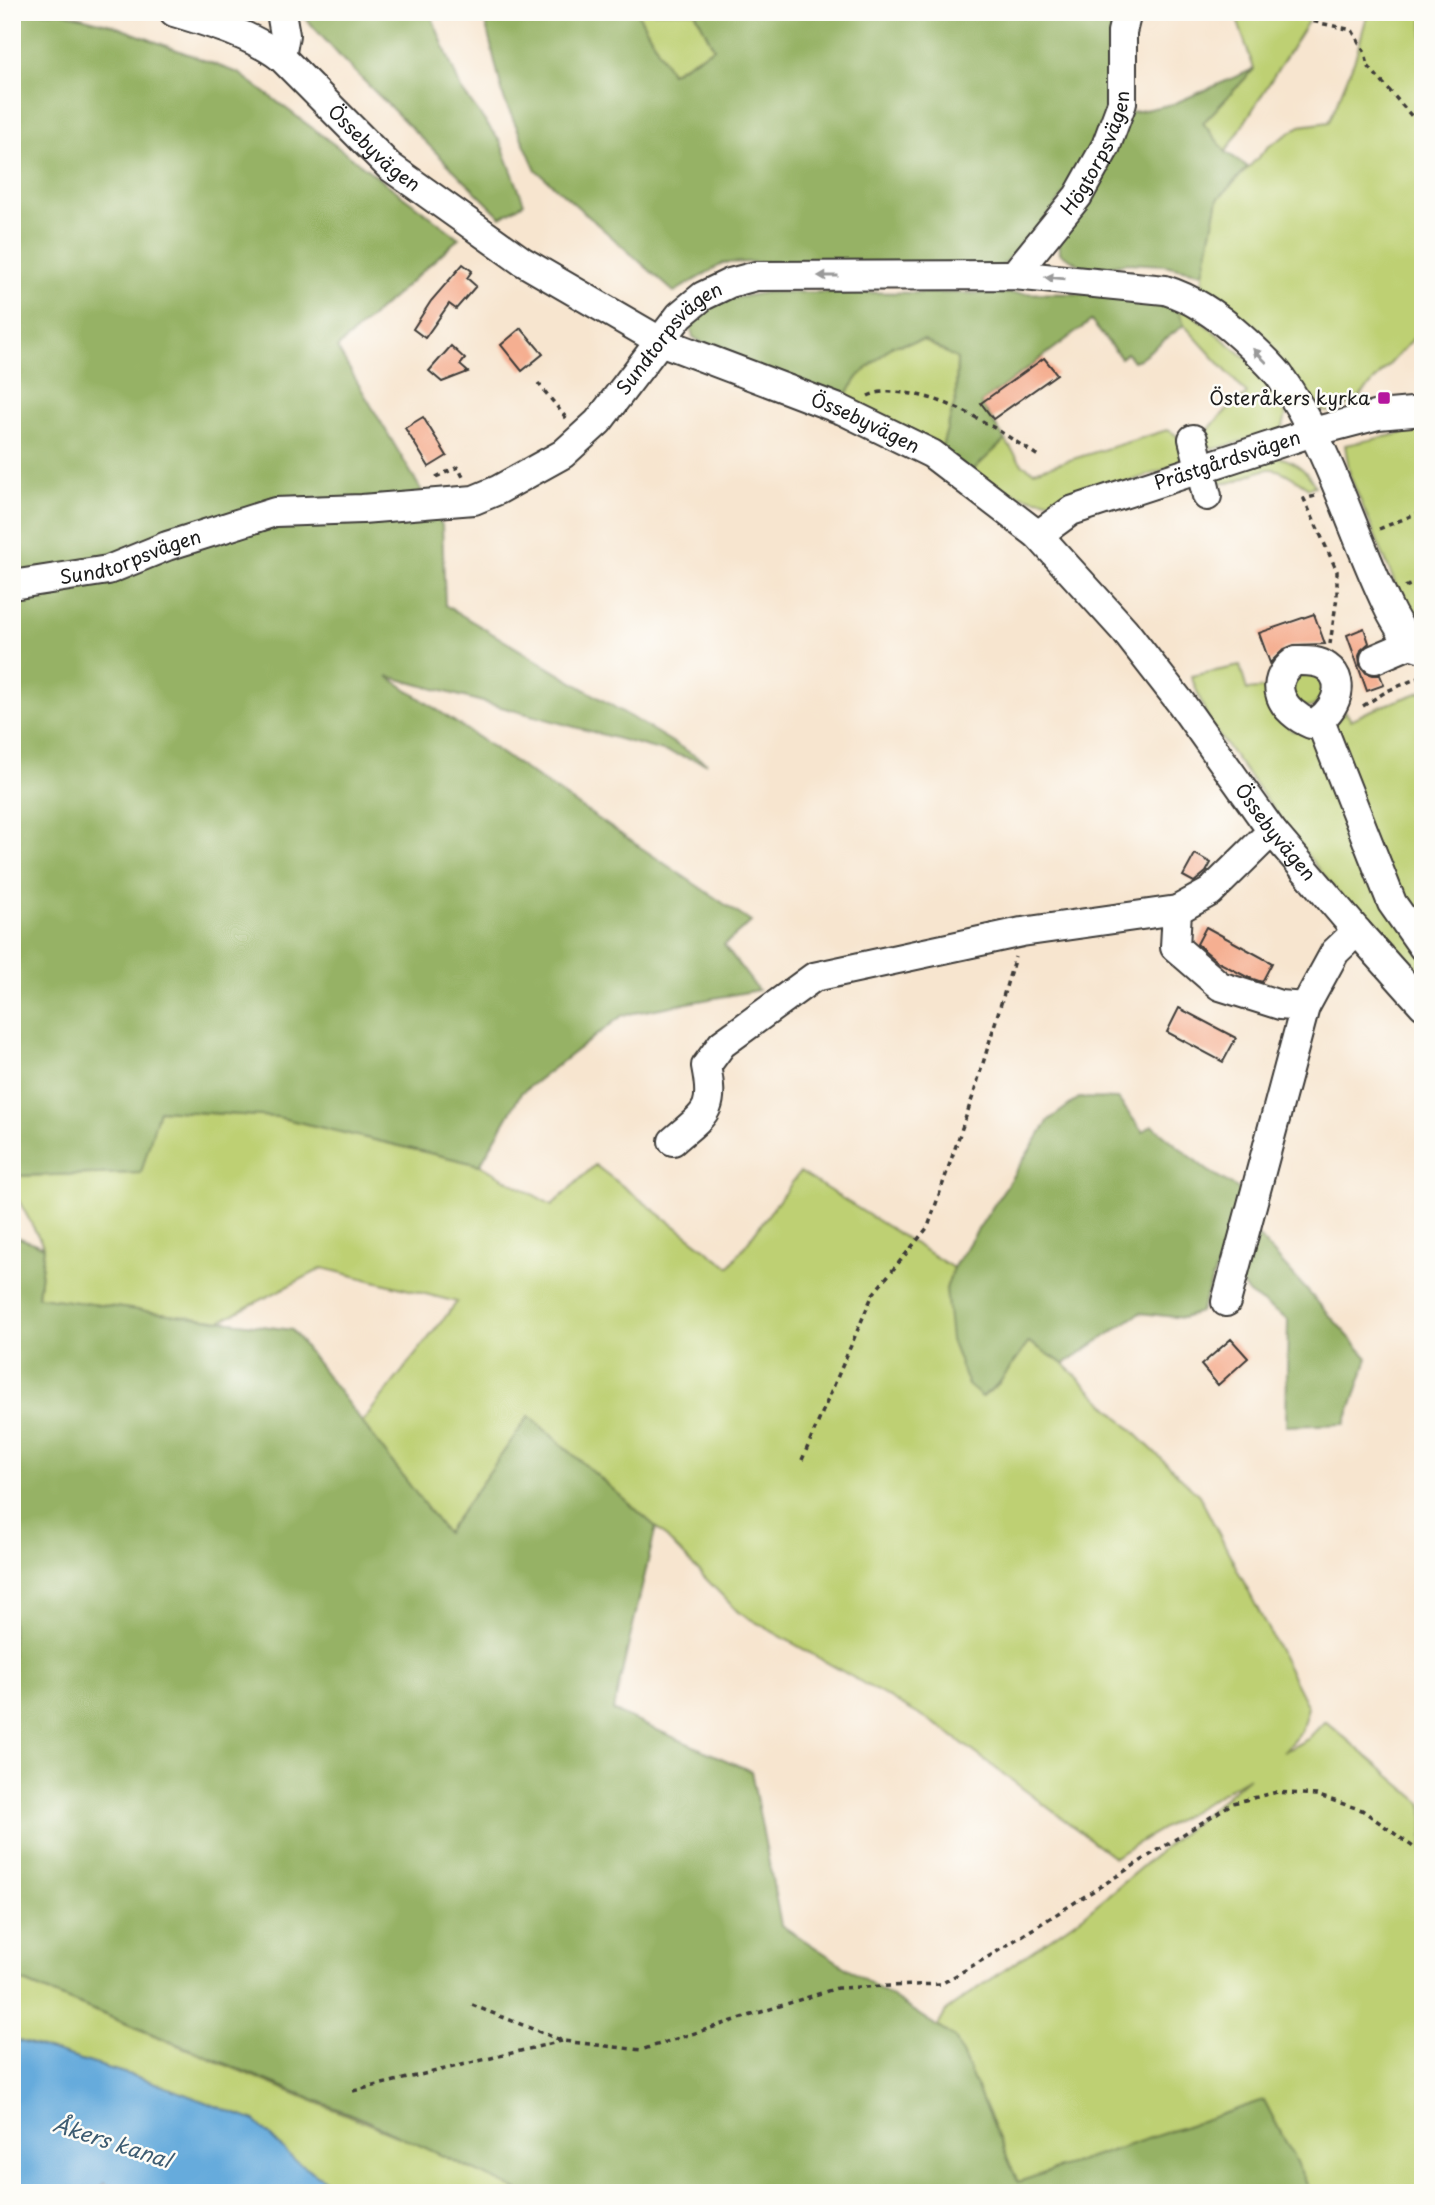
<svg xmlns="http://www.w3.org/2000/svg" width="1435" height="2205" viewBox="0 0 1435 2205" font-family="'Playpen Sans',sans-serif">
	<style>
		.green { fill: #bed073; stroke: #6d7648; stroke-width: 2 }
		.forest { fill: #96b265; stroke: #596740; stroke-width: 2 }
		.water { fill: #66abdc; stroke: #41647c; stroke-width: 2 }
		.building { fill: #f5af91 }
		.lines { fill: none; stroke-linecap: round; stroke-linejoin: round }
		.minor-casing { stroke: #3d3a37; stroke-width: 32 }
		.path { stroke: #3d3a37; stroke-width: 3.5; stroke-dasharray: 5 5; stroke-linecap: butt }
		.minor { stroke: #fff; stroke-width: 28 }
		.oneway { fill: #999 }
		.poi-dot { fill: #b5179e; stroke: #fdfcf7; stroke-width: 2.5 }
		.labels { text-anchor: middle; stroke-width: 5; stroke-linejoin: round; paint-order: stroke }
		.street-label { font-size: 19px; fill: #1c1c1c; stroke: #fdfcf7 }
		.poi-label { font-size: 19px; fill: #1c1c1c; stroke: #fdfcf7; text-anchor: end }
		.water-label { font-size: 21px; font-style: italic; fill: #3d5c72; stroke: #fdfcf7 }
	</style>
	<rect width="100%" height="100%" fill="#fdfcf7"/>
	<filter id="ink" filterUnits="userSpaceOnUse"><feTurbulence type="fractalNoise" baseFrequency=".0143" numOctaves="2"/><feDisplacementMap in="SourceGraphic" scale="14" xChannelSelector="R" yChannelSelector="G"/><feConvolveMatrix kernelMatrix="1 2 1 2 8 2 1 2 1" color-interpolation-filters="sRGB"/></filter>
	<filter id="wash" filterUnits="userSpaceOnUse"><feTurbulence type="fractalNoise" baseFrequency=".00686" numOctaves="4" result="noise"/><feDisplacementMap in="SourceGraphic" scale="28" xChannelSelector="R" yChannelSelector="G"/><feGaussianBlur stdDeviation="1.57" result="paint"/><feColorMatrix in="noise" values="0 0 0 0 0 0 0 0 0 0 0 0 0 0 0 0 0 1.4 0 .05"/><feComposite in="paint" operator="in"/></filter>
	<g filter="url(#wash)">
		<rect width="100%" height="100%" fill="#f7e5cf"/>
		<path class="green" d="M 637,12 L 695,12 L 714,48 L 670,73 Z
			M 1240,12 L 1314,12 L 1226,152 L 1203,123 L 1254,69 L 1238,22 Z
			M 1368,12 L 1423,12 L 1423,328 L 1356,401 L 1341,408 L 1327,412 L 1314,408 L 1202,293 L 1203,273 L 1218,199 L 1268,147 L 1300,126 L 1329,122 L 1355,59 Z
			M 1174,299 L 1263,372 L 1283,404 L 1286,415 L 1282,430 L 1215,449 L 1204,444 C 1205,424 1232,407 1247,394 L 1184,325 Z
			M 923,340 L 957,358 L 956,398 L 941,450 L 844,398 L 859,376 L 892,346 Z
			M 1423,429 L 1423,633 L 1415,631 L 1350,476 L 1345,445 Z
			M 1167,430 C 1183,435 1186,452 1178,465 C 1143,476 1081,502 1047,500 C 1019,499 994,486 972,471 L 1005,440 L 1022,464 L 1034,471 Z
			M 1270,455 C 1291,459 1305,466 1315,486 L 1309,488 C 1298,482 1283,468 1269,469 C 1251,471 1235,487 1217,482 L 1215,470 Z
			M 1240,666 L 1247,690 L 1267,688 L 1278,711 L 1292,731 L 1332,727 L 1345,711 L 1351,720 L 1367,712 L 1423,691 L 1423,996 L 1311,860 L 1209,722 L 1191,676 Z
			M 1292,672 L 1322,673 L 1328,694 L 1312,707 L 1300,706 L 1290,697 Z
			M 158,1110 L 277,1117 L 480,1165 L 552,1205 L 595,1165 L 729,1267 L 800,1172 L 953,1268 L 946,1289 L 968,1385 L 983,1397 L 999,1383 L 1029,1342 L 1064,1364 L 1199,1495 L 1308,1707 L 1301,1732 L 1283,1752 L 1308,1739 L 1325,1721 L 1423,1804 L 1423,2193 L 345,2193 L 293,2159 L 255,2121 L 150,2081 L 12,2039 L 12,1977 L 398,2136 L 855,2174 L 947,2010 L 1084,1915 L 1249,1777 L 1114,1857 L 942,1728 L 738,1612 L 656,1527 L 529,1416 L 446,1534 L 362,1422 L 457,1302 L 323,1268 L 220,1321 L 38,1297 L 44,1247 L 12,1188 L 12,1176 L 141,1173 Z"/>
		<path class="forest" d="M 12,12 L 61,12 L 112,25 L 240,74 L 459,238 L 337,348 L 442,525 L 445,605 L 707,763 L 387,676 L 751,922 L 724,945 L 758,990 L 623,1015 L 521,1093 L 480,1165 L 277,1117 L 159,1110 L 141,1173 L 12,1176 Z
			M 300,12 L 430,12 L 461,89 L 501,143 L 524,203 L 501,217 L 345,62 Z
			M 498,12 L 637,12 L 671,73 L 714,48 L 695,12 L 1117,12 L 1113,38 L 1104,136 L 1055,207 L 998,270 L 756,262 L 724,263 L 674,292 L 536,170 L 504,99 L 486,25 Z
			M 1254,69 L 1203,123 L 1226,152 L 1248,167 L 1218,199 L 1203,273 L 1164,265 L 1127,263 L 1089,270 L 1060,253 L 1059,232 L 1130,113 L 1173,104 Z
			M 769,292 L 1112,294 L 1174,299 L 1184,325 L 1139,359 L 1133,361 L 1127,353 L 1121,358 L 1091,321 L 981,403 L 1005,440 L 972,471 L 941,450 L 956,398 L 957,359 L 924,340 L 892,346 L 859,376 L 844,398 L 725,356 L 693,337 L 688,320 L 712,302 Z
			M 1079,1098 L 1118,1099 L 1143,1132 L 1152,1125 L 1207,1170 L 1245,1193 L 1200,1312 L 1183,1318 L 1140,1313 L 1064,1364 L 1029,1342 L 999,1383 L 982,1397 L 968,1385 L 951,1340 L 946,1289 L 953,1268 L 1049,1120 Z
			M 12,1235 L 44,1247 L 38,1297 L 292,1330 L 446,1533 L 529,1416 L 656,1527 L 613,1711 L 751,1771 L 781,1925 L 955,2038 L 1018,2182 L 1264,2100 L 1312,2193 L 523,2193 L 365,2120 L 12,1977 Z
			M 1258,1236 L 1368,1358 L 1345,1424 L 1286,1426 L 1288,1320 L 1249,1294 L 1239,1281 Z"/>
		<path class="water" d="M 12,2039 L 150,2081 L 255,2121 L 293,2159 L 345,2193 L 116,2193 L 105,2183 L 98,2193 L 30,2193 L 12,2179 Z"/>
		<g id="blocks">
			<path class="building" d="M 463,264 L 472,271 L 467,278 L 476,286 L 456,309 L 449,304 L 425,338 L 413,329 L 431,301 Z
				M 521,328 L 543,354 L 522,371 L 501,345 Z
				M 451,346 L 465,359 L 460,365 L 468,372 L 442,382 L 429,371 Z
				M 1044,358 L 1057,374 L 993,419 L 981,403 Z
				M 423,417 L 447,456 L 429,467 L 405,428 Z
				M 1314,614 L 1325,644 L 1294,645 L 1284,649 L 1270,663 L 1259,633 Z
				M 1364,628 L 1369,643 L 1361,650 L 1359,656 L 1360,665 L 1366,673 L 1372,675 L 1380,675 L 1384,685 L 1367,691 L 1347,635 Z
				M 1195,854 L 1211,863 L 1206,872 L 1194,882 L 1183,876 Z
				M 1206,927 L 1272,963 L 1262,982 L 1247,977 L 1218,962 L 1197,944 Z
				M 1179,1008 L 1236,1038 L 1223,1062 L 1167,1032 Z
				M 1231,1339 L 1248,1358 L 1218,1385 L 1201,1365 Z"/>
		</g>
	</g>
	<g filter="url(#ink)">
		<use href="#blocks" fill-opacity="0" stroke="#3d3a37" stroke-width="2"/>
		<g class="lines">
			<defs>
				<g id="minor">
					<path id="s1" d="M 174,12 C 210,23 250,34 281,57 L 389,166 L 522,261 L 660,341 L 842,410 L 932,454 L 1038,535 L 1125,631 L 1181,703 L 1272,831 L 1357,931 L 1423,1005"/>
					<path d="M 281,12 L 285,35 L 281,57"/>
					<path id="s2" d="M 1014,275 L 1078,196 L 1106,146 L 1122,103 L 1122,32 L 1127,12"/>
					<path d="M 1193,439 L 1207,496"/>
					<path id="s3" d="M 1038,535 L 1071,511 L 1313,432 L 1378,415 L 1423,411"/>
					<path id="s4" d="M 12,585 L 108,570 L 167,546 L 275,512 L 362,509 L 474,500 L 498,490 L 563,454 L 598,422 L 680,315 L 703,296 L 730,283 L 756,276 L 1014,275 L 1165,290 C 1194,299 1218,316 1241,337 C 1254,349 1268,361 1279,375 C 1329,445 1351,531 1388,607 C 1394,620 1402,632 1410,644 L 1423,648"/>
					<path d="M 1375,659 L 1410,644"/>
					<path d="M 1295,661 C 1306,661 1318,660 1327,667 C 1350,683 1332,717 1311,724 C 1282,712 1265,683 1295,661 Z"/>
					<path d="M 1320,721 L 1392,903 L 1423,947"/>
					<path d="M 1177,910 L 1175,947 L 1220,986 L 1280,1005 L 1305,1007"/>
					<path d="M 673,1141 C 706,1112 715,1112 706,1066 L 722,1044 L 814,977 L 1022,932 L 1177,910 L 1210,892 L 1272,831"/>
					<path d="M 1226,1302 L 1305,1007 L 1335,952 L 1357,931"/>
				</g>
			</defs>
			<use href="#minor" class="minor-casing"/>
			<path class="path" d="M 1296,12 L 1311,21 L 1352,30 L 1365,53 L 1368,66 L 1416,121 L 1423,123
				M 538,383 L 567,419
				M 868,396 C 880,390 893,392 906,393 C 957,400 997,430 1040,457
				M 436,477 L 458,467 L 463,477
				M 1315,496 L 1304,499 L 1337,571 L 1337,597 L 1330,644
				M 1379,529 L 1423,511
				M 1405,587 L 1423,580
				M 1363,706 L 1387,691 L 1423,676
				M 802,1460 L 873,1294 L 928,1227 L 974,1093 L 1015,957
				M 472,2005 L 563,2041 L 641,2050 L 837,1988 L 941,1984 L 993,1954 L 1233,1803 L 1277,1792 L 1316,1795 L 1362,1810 L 1423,1854
				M 353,2091 L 562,2041"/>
			<use href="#minor" class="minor"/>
		</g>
		<defs><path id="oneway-solid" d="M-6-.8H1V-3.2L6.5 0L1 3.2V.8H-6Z" transform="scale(1.75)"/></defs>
		<g class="oneway">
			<use href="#oneway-solid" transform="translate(828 276) rotate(180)"/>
			<use href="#oneway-solid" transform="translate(1055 278) rotate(-175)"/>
			<use href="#oneway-solid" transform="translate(1260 356) rotate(-134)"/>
		</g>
	</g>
	<rect class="poi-dot" x="1377" y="391" width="14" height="14" rx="3.5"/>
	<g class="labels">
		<g class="street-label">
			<text dy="7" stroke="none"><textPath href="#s1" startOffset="247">Össebyvägen</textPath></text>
			<text dy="7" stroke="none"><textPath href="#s2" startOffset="149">Högtorpsvägen</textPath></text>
			<text dy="7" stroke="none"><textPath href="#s4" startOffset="732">Sundtorpsvägen</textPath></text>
			<text dy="7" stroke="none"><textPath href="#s1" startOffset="814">Össebyvägen</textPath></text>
			<text dy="7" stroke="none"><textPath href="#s3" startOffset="205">Prästgårdsvägen</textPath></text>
			<text dy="7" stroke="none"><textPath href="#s4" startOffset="122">Sundtorpsvägen</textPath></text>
			<text dy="7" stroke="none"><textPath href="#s1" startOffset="1402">Össebyvägen</textPath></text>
		</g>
		<g class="poi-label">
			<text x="1370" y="405">Österåkers kyrka</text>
		</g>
		<g class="water-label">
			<text transform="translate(112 2143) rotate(18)" y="7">Åkers kanal</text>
		</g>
	</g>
	<rect width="1435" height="2205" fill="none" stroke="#fdfcf7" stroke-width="42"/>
</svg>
